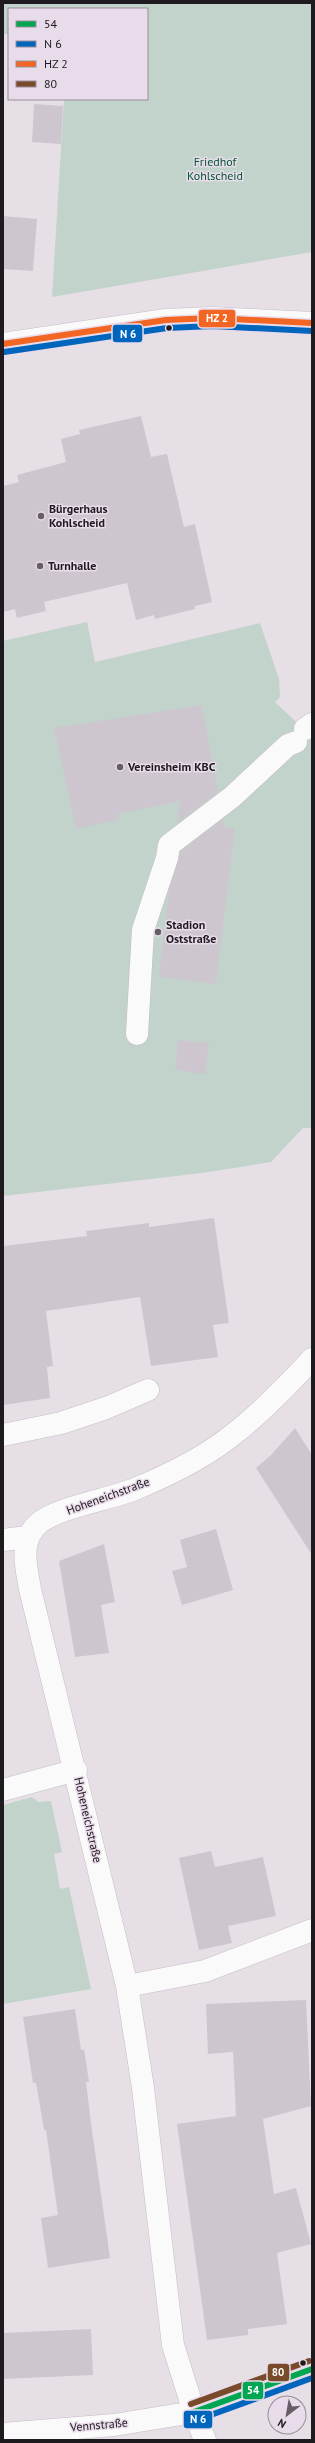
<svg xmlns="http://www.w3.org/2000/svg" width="315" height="2443" viewBox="0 0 315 2443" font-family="'PT Sans',sans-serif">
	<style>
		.green { fill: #c1d3ca }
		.building { fill: #cec6cf }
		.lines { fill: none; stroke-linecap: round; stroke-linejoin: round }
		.minor-casing { stroke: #c4bec4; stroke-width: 23 }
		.minor { stroke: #fbfafb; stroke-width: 22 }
		.bus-1-casing { stroke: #e9dcea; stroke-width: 9 }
		.bus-2-casing { stroke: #e9dcea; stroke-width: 9 }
		.bus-3-casing { stroke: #e9dcea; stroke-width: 9 }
		.bus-4-casing { stroke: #e9dcea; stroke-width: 9 }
		.bus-1 { stroke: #00a651; stroke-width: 6 }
		.bus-2 { stroke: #0065bd; stroke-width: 6 }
		.bus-3 { stroke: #f26522; stroke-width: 6 }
		.bus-4 { stroke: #7a4b2a; stroke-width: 6 }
		.bus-dot { fill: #1f1a1f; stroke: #e9dcea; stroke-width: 1.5 }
		.poi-dot { fill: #655f65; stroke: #e9dcea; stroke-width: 1.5 }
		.labels { text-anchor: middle; stroke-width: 3; stroke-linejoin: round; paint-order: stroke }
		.park-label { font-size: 12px; fill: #025537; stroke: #e9dcea }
		.poi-label { font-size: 12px; font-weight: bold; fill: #1f1a1f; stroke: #e9dcea; text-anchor: start }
		.street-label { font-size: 12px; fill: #1f1a1f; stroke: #e9dcea }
		.line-badge { stroke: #e9dcea; stroke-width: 1.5 }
		.badge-label { font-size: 11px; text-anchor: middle; font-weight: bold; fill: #fff }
	</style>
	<rect width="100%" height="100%" fill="#e6e0e6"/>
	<path class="green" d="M 3,3 L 312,3 L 312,252 L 52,297 L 64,99 L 147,99 L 147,9 L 9,9 L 9,34 L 3,34 Z
		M 87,622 L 95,662 L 260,623 L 279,679 L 280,697 L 275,702 L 312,737 L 312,1128 L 303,1128 L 271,1162 L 202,1173 L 3,1196 L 3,641 Z
		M 32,1797 L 38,1802 L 51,1801 L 62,1852 L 54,1854 L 60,1889 L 69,1887 L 91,1989 L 3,2004 L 3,1805 Z"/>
	<path class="building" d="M 34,104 L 63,106 L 61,144 L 32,142 Z
		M 3,216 L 37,219 L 33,271 L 3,269 Z
		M 141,416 L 151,457 L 167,454 L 184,527 L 195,524 L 212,602 L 195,606 L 195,609 L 155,619 L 154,615 L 136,620 L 127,583 L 44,602 L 46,611 L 17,618 L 15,609 L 3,612 L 3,486 L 19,482 L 17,475 L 66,462 L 61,439 L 80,434 L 79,430 Z
		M 202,705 L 218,792 L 177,823 L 180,801 L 118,814 L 119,819 L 76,829 L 54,728 Z
		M 223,819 L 225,827 L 235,828 L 216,984 L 159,977 L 169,891 L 181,852 Z
		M 178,1040 L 209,1043 L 205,1074 L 175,1070 Z
		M 214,1218 L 229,1323 L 213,1325 L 218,1357 L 151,1366 L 140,1297 L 46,1311 L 53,1366 L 47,1367 L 50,1398 L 3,1405 L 3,1246 L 87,1236 L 86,1231 L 126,1226 L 149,1223 L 149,1227 Z
		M 295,1428 L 312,1455 L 312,1555 L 256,1468 L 271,1455 Z
		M 216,1529 L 233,1590 L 182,1605 L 172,1571 L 187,1567 L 180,1540 Z
		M 104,1544 L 115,1602 L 101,1605 L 109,1653 L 75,1657 L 59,1561 Z
		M 211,1851 L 215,1867 L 263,1857 L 276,1916 L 228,1926 L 232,1943 L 199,1950 L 179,1858 Z
		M 306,2000 L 311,2106 L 263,2119 L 274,2194 L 296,2188 L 311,2244 L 277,2253 L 287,2324 L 248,2329 L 248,2335 L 207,2340 L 177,2124 L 236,2116 L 233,2052 L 208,2054 L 206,2004 Z
		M 75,2009 L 81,2050 L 84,2049 L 89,2082 L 86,2082 L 91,2123 L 110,2258 L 48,2268 L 41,2218 L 58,2215 L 46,2130 L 44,2130 L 36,2083 L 33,2083 L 23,2017 Z
		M 91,2329 L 93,2375 L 3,2379 L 3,2333 Z"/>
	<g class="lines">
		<defs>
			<path id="minor" d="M 3,344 L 166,320 L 213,318 L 312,323
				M 305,729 L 312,724
				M 137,1034 L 143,930 L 167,858 L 169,845 L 232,797 L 288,745 L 296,742
				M 3,1435 L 61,1423 L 106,1408 L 148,1390
				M 3,1540 L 27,1537
				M 3,1790 L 76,1770
				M 127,1986 L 205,1971 L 312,1930
				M 3,2434 L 114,2425 L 194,2412 L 312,2369
				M 205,2440 L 194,2412 L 173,2345 L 143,2088 L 127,1986 L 30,1589 C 26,1566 19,1541 38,1524 C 55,1508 111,1499 135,1489 C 169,1475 207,1456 235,1433 C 263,1411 288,1385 312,1359"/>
		</defs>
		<use href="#minor" class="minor-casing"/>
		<use href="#minor" class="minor"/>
		<defs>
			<path id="bus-1" d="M 194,2412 L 312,2369"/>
			<path id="bus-2" d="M 4,352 L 167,328 L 213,326 L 312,331
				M 197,2420 L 312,2378"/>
			<path id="bus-3" d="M 3,344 L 166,320 L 213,318 L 312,323"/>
			<path id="bus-4" d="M 191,2404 L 309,2361"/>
		</defs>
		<use href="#bus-1" class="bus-1-casing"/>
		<use href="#bus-2" class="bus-2-casing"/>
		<use href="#bus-3" class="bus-3-casing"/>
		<use href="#bus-4" class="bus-4-casing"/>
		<use href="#bus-1" class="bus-1"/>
		<use href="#bus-2" class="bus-2"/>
		<use href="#bus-3" class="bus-3"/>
		<use href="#bus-4" class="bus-4"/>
	</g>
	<g class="bus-dot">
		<circle cx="169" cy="328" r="3.5"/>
		<circle cx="303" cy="2363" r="3.5"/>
	</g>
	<g class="poi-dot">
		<circle cx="41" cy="516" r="4"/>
		<circle cx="40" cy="566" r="4"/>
		<circle cx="120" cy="767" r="4"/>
		<circle cx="158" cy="932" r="4"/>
	</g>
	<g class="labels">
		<g class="park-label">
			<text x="215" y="166">Friedhof<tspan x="215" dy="14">Kohlscheid</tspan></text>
		</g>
		<g class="poi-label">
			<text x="49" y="513">Bürgerhaus<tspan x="49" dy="14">Kohlscheid</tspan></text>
			<text x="48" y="570">Turnhalle</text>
			<text x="128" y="771">Vereinsheim KBC</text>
			<text x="166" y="929">Stadion<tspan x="166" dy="14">Oststraße</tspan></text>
		</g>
		<g class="street-label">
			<text transform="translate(108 1496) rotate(-20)" y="4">Hoheneichstraße</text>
			<text transform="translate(88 1820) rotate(77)" y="4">Hoheneichstraße</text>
			<text transform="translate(99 2425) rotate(-5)" y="4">Vennstraße</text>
		</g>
	</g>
	<g class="line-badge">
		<rect x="198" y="309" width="38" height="19" rx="4" fill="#f26522"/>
		<rect x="112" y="324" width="31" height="19" rx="4" fill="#0065bd"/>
		<rect x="267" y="2363" width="23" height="19" rx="4" fill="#7a4b2a"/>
		<rect x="242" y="2381" width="22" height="19" rx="4" fill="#00a651"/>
		<rect x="183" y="2410" width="30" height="19" rx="4" fill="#0065bd"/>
	</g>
	<g class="badge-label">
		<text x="217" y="322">HZ 2</text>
		<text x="128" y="338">N 6</text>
		<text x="278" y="2376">80</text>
		<text x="253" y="2394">54</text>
		<text x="198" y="2423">N 6</text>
	</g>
	<rect width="315" height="2443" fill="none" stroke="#1f1a1f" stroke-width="8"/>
	<rect x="8" y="8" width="140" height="92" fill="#e9dcea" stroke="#988e99"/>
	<rect x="16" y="21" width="20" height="6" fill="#00a651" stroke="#988e99"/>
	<text x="44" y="28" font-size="12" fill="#1f1a1f">54</text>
	<rect x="16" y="41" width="20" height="6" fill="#0065bd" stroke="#988e99"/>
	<text x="44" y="48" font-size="12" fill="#1f1a1f">N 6</text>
	<rect x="16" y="61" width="20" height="6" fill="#f26522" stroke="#988e99"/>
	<text x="44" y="68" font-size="12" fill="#1f1a1f">HZ 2</text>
	<rect x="16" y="81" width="20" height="6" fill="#7a4b2a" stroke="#988e99"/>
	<text x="44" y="88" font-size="12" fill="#1f1a1f">80</text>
	<g transform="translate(287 2415) rotate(211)"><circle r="19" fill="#e9dcea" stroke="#988e99"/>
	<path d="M0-3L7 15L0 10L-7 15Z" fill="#655f65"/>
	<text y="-6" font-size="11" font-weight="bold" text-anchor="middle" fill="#1f1a1f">N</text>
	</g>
</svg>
